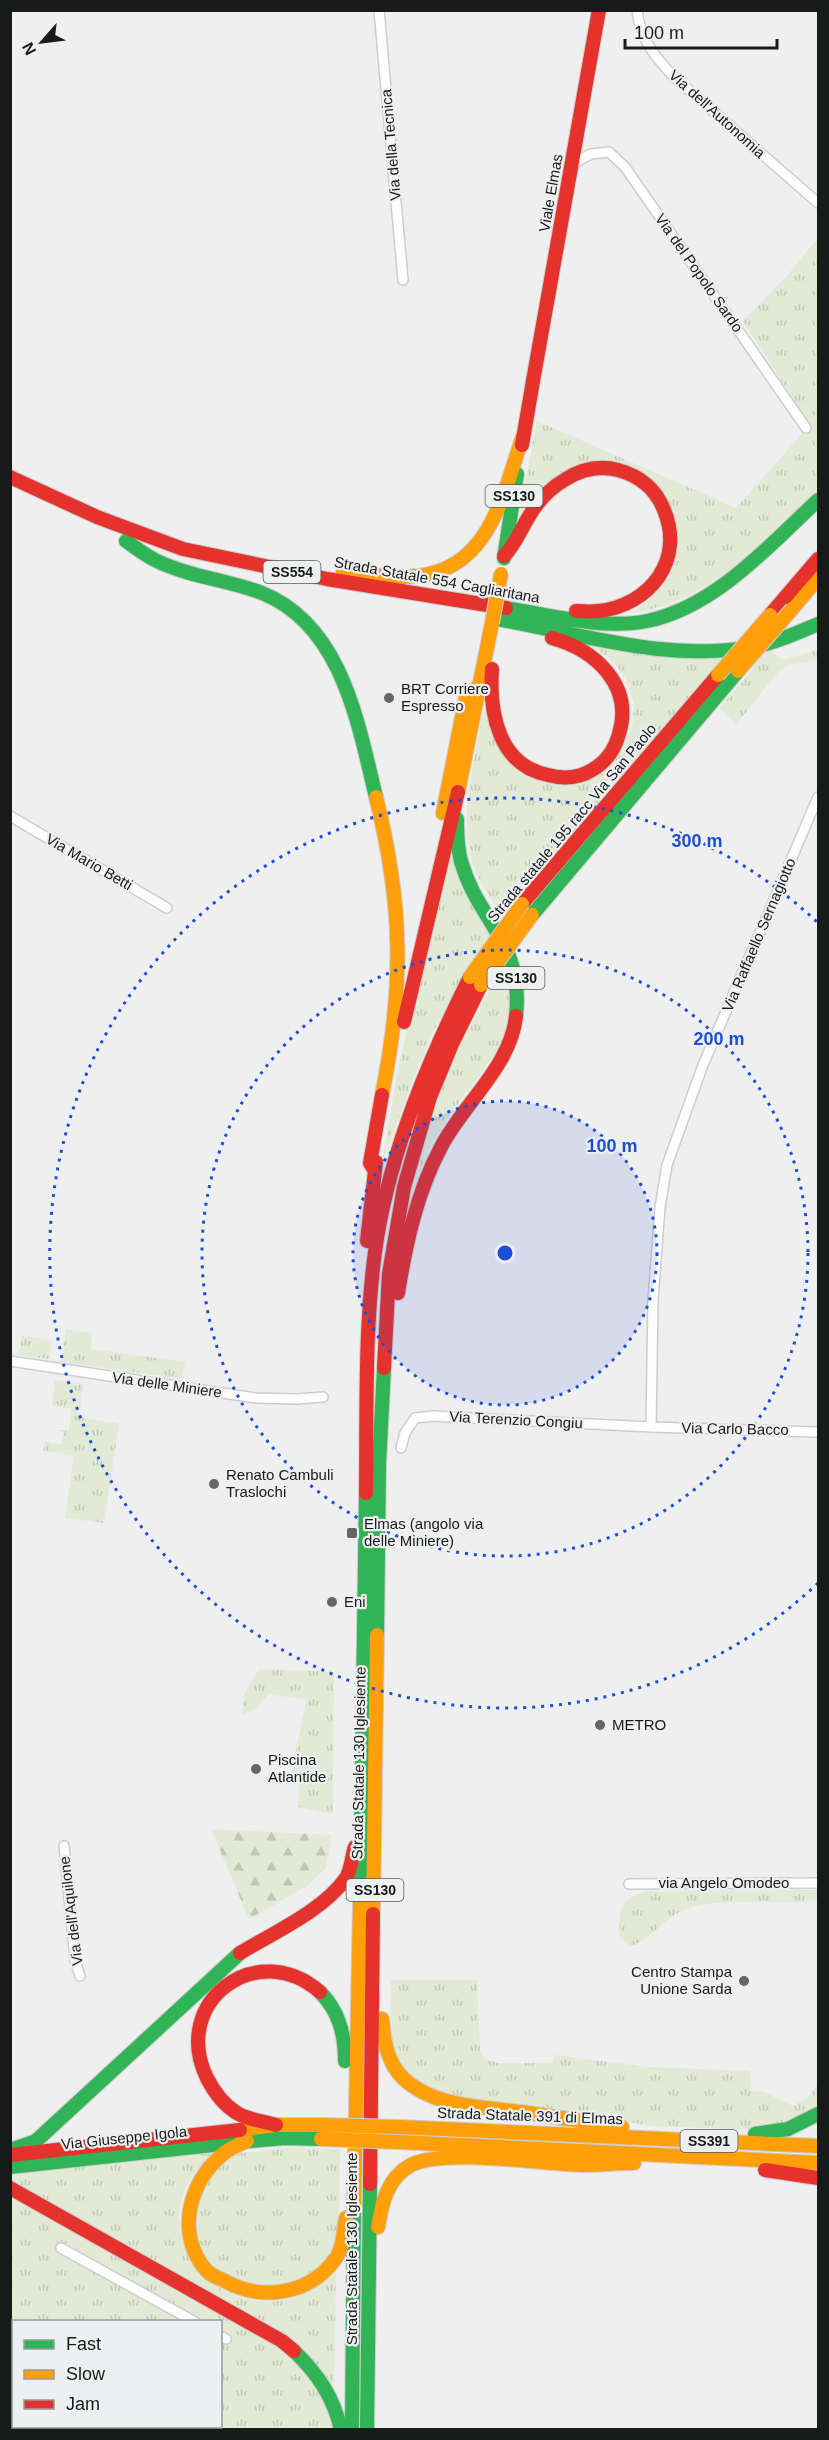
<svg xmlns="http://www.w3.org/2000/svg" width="829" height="2440" viewBox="0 0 829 2440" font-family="Arial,sans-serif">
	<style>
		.grass { fill: url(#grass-tufts); fill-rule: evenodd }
		.forest { fill: url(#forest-firs) }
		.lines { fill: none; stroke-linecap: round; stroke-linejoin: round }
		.street-casing { stroke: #cdcdcd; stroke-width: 12 }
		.fast-casing { stroke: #cdcdcd; stroke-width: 16 }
		.slow-casing { stroke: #cdcdcd; stroke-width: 16 }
		.jam-casing { stroke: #cdcdcd; stroke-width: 16 }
		.street { stroke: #fdfdfd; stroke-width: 9 }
		.fast { stroke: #30b455; stroke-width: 14 }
		.slow { stroke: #ff9f0a; stroke-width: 14 }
		.jam { stroke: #e5322d; stroke-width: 14 }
		.slow-bridge-casing { stroke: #cdcdcd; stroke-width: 16; stroke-linecap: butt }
		.slow-bridge { stroke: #ff9f0a; stroke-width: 14 }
		.ring { fill: none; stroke: #1d4ed8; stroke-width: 3; stroke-dasharray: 3 6 }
		.poi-dot { fill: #646565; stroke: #eeeff1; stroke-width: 2 }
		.labels { text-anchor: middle; stroke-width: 4.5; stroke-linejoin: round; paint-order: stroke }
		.shield { fill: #eeeff1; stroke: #595a5a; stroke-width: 1.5 }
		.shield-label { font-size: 14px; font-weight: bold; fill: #191a1a }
		.street-label { font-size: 15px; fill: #191a1a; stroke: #eeeff1 }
		.poi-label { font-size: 15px; fill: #191a1a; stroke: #eeeff1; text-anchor: start }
		.centre { fill: #1d4ed8; stroke: #eeeff1; stroke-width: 3 }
		.ring-label { font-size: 18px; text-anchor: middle; font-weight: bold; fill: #1d4ed8; stroke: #eeeff1; stroke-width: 4.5; stroke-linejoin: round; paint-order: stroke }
	</style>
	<defs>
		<pattern id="grass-tufts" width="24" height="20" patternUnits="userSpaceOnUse" patternTransform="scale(1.5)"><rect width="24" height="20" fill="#e2e9d5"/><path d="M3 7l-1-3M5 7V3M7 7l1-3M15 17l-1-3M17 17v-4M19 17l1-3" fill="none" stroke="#c1c7b6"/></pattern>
		<pattern id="forest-firs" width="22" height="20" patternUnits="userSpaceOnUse" patternTransform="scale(1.5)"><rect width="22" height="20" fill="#e2e9d5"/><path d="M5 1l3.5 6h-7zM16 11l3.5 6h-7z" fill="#c1c7b6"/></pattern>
	</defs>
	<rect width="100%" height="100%" fill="#efeff0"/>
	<path class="grass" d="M 818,238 L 818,490 C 764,541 708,604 630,613 C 646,604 671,583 673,564 C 675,552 663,507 661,493 L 596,462 L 523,513 L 520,510 L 537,421 L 736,508 L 810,425 L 743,321 L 785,278 Z
		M 591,644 L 769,650 L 782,660 L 818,650 L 818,661 L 788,665 L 779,671 L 736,725 L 719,708 L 754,668 L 710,677 L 505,919 C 495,904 483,889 476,872 C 455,822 476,764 482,713 L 486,711 L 494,739 L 559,784 L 624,745 L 633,722 L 634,704 L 627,681 L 614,662 Z
		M 451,835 L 511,963 L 512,1013 L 498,1050 L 450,1115 L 430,1147 L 405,1211 L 443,1080 L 488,992 L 467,975 L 446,1008 L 431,1036 L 412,1082 L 382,1164 L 395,1084 Z
		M 66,1329 L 92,1333 L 91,1349 L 185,1362 L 182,1379 L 61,1362 Z
		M 22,1336 L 52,1340 L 49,1359 L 19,1355 Z
		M 55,1380 L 83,1384 L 79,1417 L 119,1424 L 104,1523 L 65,1518 L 74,1456 L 43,1451 L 45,1442 L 62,1444 L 64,1432 L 60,1430 L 69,1430 L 71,1409 L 52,1406 Z
		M 260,1669 L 334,1672 L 333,1814 L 298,1807 L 299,1775 L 291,1771 L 307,1700 L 269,1694 L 254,1710 L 243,1714 C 241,1694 248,1684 260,1669 Z
		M 818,1890 L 818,1901 C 780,1905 716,1896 684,1910 C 664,1918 648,1942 630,1946 L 620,1939 C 619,1912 617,1898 649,1891 Z
		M 391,1980 L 477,1980 L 480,2051 L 485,2059 L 498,2063 L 553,2063 L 555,2055 L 647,2067 L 750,2071 L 751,2091 L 764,2092 L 793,2106 L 808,2097 L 818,2083 L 818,2108 L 803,2118 L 760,2130 L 653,2126 L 442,2094 L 419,2084 L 397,2060 L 389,2033 Z
		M 284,2148 L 340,2149 L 339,2225 L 333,2246 L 326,2260 L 302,2282 L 251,2288 L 217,2272 L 195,2240 L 195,2201 L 202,2182 L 226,2159 L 241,2153 Z
		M 216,2150 C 199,2166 183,2184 180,2207 C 177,2229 184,2246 197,2263 C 202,2270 207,2279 214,2284 C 238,2303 277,2308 305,2293 C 318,2287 327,2276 336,2266 L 334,2390 L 329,2379 L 11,2182 L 10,2175 Z
		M 10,2194 L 255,2332 L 298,2362 L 325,2400 L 332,2429 L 11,2429 ZM 14,2322 L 220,2322 L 220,2426 L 14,2426 Z"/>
	<path class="forest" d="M 211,1829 L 332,1835 L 326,1868 L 307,1886 L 249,1919 Z"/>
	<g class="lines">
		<defs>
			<path id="street" d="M 379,10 L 403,280
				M 637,10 C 640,39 655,57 674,77 L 818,203
				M 574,163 L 591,154 L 609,152 L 625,167 L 806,428
				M 10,816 L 167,908
				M 10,1361 L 256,1398 L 297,1399 L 323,1397
				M 651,1427 L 653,1300 L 660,1207 L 667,1165 L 703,1065 L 818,797
				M 401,1448 L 405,1433 L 415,1418 L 433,1416 L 651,1427 L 818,1432
				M 64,1846 L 75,1960 L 80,1976
				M 629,1884 L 818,1883
				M 61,2248 L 195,2322
				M 220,2336 L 226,2339"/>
			<path id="fast" d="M 126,541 C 136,548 146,556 157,561 C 190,577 228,580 262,593 C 342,625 358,723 376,797
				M 504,558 L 517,474
				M 506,608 C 550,615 603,630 647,621 C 715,607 770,545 818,500
				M 502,620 C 585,635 672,663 757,646 C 778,642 799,632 818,624
				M 457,819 C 457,833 457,847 461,861 C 478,922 524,942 516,1016
				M 532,915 L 738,671
				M 377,1635 L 379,1465 L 384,1368
				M 360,1905 L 366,1493
				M 320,1992 C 339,2011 345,2034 345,2061
				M 755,2134 L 788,2129 L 818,2114
				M 240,2142 L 285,2138 L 321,2139
				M 10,2150 L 36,2141 L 240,1953
				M 10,2167 L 240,2142
				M 294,2351 C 318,2374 334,2398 341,2430
				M 352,2430 L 354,2204
				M 367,2430 L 370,2184"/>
			<path id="slow" d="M 343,572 C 367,574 392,579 417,576 C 490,569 503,494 523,436
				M 792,609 L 818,578
				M 458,792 L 492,623
				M 376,797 C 403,905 404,986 382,1095
				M 443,813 L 466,697 L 480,685
				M 373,1914 L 377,1635
				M 382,2019 C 384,2041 387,2062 403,2078 C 433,2107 483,2107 521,2112 C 555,2117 588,2122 622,2127
				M 399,2127 L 818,2146
				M 240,2130 L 276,2125 L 322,2125
				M 247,2141 C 240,2144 233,2147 227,2151 C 189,2178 174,2235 207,2271 C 211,2275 218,2278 223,2280 C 261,2302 310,2295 336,2258 C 344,2247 343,2231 346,2218
				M 398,2142 L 818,2163
				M 354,2204 L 360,1905
				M 378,2227 C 382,2203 387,2178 411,2165 C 444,2148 543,2164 584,2165 C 600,2165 617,2163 634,2163"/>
			<path id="jam" d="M 533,381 L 599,10
				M 522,445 L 533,381
				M 10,477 L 97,517 L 183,549 L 327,579 L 506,608
				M 504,556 C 515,545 520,531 528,518 C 537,502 550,488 566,479 C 582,469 599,465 618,470 C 640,476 656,489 664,510 C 685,560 650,605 599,611 C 591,612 583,611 576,611
				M 770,615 L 818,559
				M 492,669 C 489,712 498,765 548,775 C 563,779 579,778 592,770 C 606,762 615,749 619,734 C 634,685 595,650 552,638
				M 522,904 L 718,675
				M 404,1022 L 458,792
				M 375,1171 L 370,1163 L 382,1095
				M 367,1241 L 376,1162
				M 398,1293 C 406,1243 417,1192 441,1147 C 463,1104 511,1066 516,1016
				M 384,1368 L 389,1274 L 404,1187 L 430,1097 L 452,1044 L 481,985
				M 366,1493 C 367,1409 364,1322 377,1238 C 392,1147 429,1059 470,977
				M 240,1953 C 273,1933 324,1910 346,1878 C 351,1870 352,1856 355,1847
				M 276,2125 C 263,2121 248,2120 237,2113 C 224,2105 214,2092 207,2078 C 170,2002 257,1937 320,1992
				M 10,2155 L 240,2130
				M 765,2170 L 818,2178
				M 370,2184 L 373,1914
				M 10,2188 L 282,2341 L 294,2351"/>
		</defs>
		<use href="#street" class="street-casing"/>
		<use href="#fast" class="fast-casing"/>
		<use href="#slow" class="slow-casing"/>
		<use href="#jam" class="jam-casing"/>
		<use href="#street" class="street"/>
		<use href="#fast" class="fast"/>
		<use href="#slow" class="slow"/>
		<use href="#jam" class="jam"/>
		<defs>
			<path id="slow-bridge" d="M 492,623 L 501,574
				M 738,671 L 792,609
				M 718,675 L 770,615
				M 470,977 L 522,904
				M 481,985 L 532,915
				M 322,2125 L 399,2127
				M 321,2139 L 398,2142"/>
		</defs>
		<use href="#slow-bridge" class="slow-bridge-casing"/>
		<use href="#slow-bridge" class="slow-bridge"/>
	</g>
	<circle cx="505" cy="1253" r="152" fill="#1d4ed8" fill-opacity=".12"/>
	<g class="ring">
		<circle cx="505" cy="1253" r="152"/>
		<circle cx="505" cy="1253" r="303"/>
		<path d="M818 1583A455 455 0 1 1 818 923"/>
	</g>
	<g class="poi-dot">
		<circle cx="389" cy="698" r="6"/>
		<circle cx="214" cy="1484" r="6"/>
		<rect x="346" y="1527" width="12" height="12" rx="3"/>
		<circle cx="332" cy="1602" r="6"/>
		<circle cx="600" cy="1725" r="6"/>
		<circle cx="256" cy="1769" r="6"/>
		<circle cx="744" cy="1981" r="6"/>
	</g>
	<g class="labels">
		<g class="shield">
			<rect x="485.5" y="485" width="57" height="22" rx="4.5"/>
			<rect x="263.5" y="561" width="57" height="22" rx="4.5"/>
			<rect x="487.5" y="967" width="57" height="22" rx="4.5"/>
			<rect x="346.5" y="1879" width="57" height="22" rx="4.5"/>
			<rect x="680.5" y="2130" width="57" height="22" rx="4.5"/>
		</g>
		<g class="shield-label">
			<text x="514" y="501">SS130</text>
			<text x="292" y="577">SS554</text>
			<text x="516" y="983">SS130</text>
			<text x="375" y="1895">SS130</text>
			<text x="709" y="2146">SS391</text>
		</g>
		<g class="street-label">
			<text transform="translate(717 114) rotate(42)" y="5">Via dell'Autonomia</text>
			<text transform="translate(391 145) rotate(-95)" y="5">Via della Tecnica</text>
			<text transform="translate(551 193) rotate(-80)" y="5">Viale Elmas</text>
			<text transform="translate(699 273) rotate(55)" y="5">Via del Popolo Sardo</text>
			<text transform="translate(437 580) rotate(10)" y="5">Strada Statale 554 Cagliaritana</text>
			<text transform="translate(572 823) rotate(-50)" y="5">Strada statale 195 racc Via San Paolo</text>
			<text transform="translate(89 862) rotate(30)" y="5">Via Mario Betti</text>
			<text transform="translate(759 935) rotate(-67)" y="5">Via Raffaello Sernagiotto</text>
			<text transform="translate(167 1385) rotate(8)" y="5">Via delle Miniere</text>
			<text transform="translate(516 1420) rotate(3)" y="5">Via Terenzio Congiu</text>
			<text transform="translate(735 1429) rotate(1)" y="5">Via Carlo Bacco</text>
			<text transform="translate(359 1763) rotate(-89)" y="5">Strada Statale 130 Iglesiente</text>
			<text x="724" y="1888">via Angelo Omodeo</text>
			<text transform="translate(71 1911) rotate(-97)" y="5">Via dell'Aquilone</text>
			<text transform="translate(530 2116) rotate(2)" y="5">Strada Statale 391 di Elmas</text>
			<text transform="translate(124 2138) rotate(-6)" y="5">Via Giuseppe Igola</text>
			<text transform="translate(352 2249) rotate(-90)" y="5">Strada Statale 130 Iglesiente</text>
		</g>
		<g class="poi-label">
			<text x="401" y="694">BRT Corriere<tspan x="401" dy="17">Espresso</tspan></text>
			<text x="226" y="1480">Renato Cambuli<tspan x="226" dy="17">Traslochi</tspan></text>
			<text x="364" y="1529">Elmas (angolo via<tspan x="364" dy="17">delle Miniere)</tspan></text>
			<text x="344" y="1607">Eni</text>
			<text x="612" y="1730">METRO</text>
			<text x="268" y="1765">Piscina<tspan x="268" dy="17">Atlantide</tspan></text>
			<text x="732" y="1977" text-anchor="end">Centro Stampa<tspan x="732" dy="17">Unione Sarda</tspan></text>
		</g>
	</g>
	<circle cx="505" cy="1253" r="9" class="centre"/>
	<g class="ring-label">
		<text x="697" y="847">300 m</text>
		<text x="719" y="1045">200 m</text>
		<text x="612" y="1152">100 m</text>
	</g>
	<rect width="829" height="2440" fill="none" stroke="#191a1a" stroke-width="24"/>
	<rect x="12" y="2320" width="210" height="108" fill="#eeeff1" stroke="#999a9b" stroke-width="1.5"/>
	<rect x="24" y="2340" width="30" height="9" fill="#30b455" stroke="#999a9b" stroke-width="1.5"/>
	<text x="66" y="2350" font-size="18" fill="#191a1a">Fast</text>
	<rect x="24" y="2370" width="30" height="9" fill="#ff9f0a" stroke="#999a9b" stroke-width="1.5"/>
	<text x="66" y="2380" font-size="18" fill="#191a1a">Slow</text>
	<rect x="24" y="2400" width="30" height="9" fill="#e5322d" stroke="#999a9b" stroke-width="1.5"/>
	<text x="66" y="2410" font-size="18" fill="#191a1a">Jam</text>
	<g transform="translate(42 42) rotate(242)" stroke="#eeeff1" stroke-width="4.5" paint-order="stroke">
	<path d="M0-4.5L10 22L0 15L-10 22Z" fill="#191a1a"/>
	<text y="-9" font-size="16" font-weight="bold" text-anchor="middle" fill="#191a1a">N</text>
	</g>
	<path d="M625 39v9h152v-9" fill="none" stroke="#191a1a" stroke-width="3"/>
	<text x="634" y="39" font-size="18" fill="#191a1a" stroke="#eeeff1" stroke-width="4.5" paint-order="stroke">100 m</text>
</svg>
